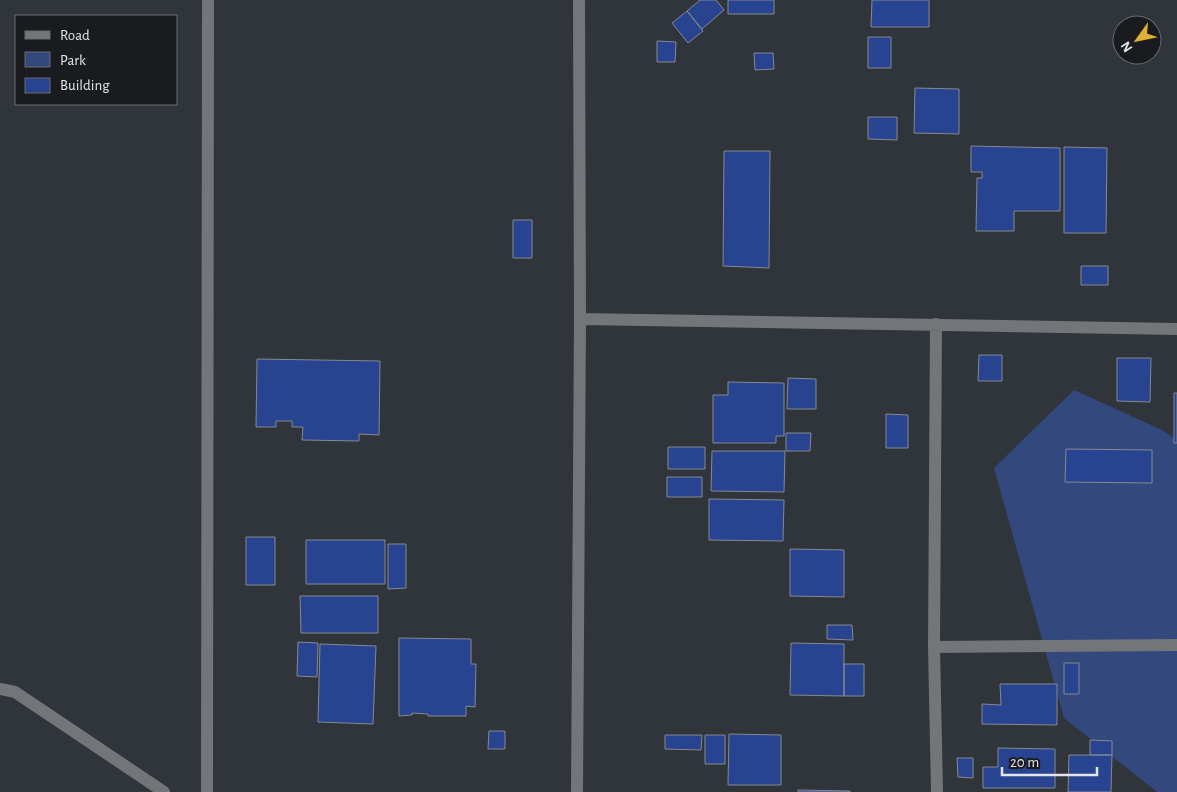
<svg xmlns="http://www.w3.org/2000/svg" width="1177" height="792" viewBox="0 0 1177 792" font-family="'Alegreya Sans',sans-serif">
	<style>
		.green { fill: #33487d }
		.building { fill: #28438f; stroke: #858991 }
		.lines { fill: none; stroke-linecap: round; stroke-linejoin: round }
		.minor { stroke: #737579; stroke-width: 12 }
	</style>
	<rect width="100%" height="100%" fill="#30343b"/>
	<path class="green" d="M 1074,390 L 1162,430 L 1177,440 L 1177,792 L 1157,792 L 1064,718 L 994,468 Z"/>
	<path class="building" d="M 700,0 L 716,0 L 724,10 L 702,29 L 687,11 Z
		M 728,0 L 774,0 L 774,14 L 728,14 Z
		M 872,0 L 929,0 L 929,27 L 871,27 Z
		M 687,11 L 703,31 L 688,43 L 672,23 Z
		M 868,37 L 891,37 L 891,68 L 868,68 Z
		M 657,41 L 676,42 L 675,62 L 657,62 Z
		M 754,53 L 773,53 L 774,69 L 755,70 Z
		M 915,88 L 959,89 L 959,134 L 914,133 Z
		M 868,117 L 897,117 L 897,140 L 868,139 Z
		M 971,146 L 1060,148 L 1060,211 L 1014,211 L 1014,231 L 976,231 L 977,178 L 982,178 L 982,172 L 971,172 Z
		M 1064,147 L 1107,148 L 1106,233 L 1064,233 Z
		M 724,151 L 770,151 L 769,268 L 723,266 Z
		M 513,220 L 532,220 L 532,258 L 513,258 Z
		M 1081,266 L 1108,266 L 1108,285 L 1081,285 Z
		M 979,355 L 1002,355 L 1002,381 L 978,381 Z
		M 1117,358 L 1151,358 L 1150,402 L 1117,401 Z
		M 257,359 L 380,361 L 379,435 L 359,434 L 359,441 L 302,440 L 303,427 L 292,427 L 292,421 L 276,421 L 276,427 L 256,427 Z
		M 788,378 L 816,379 L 816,409 L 787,409 Z
		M 728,382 L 784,383 L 784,436 L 776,436 L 776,443 L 713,443 L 713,395 L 728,395 Z
		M 1174,393 L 1177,393 L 1177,443 L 1174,443 Z
		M 886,414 L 908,415 L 908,448 L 886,448 Z
		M 786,433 L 811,433 L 810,451 L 786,451 Z
		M 668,447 L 705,447 L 705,469 L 668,469 Z
		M 1066,449 L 1152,450 L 1152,483 L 1065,482 Z
		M 712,451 L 785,451 L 784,492 L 711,491 Z
		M 667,477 L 702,477 L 702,497 L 667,497 Z
		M 709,499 L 784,500 L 783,541 L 709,540 Z
		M 246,537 L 275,537 L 275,585 L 246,585 Z
		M 306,540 L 385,540 L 385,584 L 306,584 Z
		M 388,544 L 406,544 L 406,588 L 388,589 Z
		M 790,549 L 844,550 L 844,597 L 790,596 Z
		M 300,596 L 378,596 L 378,633 L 301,633 Z
		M 827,625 L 852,625 L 853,640 L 827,639 Z
		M 399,638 L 471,639 L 471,664 L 476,664 L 475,707 L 466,706 L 466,716 L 428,716 L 428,714 L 412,713 L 412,715 L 399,716 Z
		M 298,642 L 318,643 L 317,677 L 297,676 Z
		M 791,643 L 844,644 L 844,696 L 790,695 Z
		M 320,644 L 376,646 L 373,724 L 318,722 Z
		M 1064,663 L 1079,663 L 1079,694 L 1064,694 Z
		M 844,664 L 864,664 L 864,696 L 844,696 Z
		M 1000,684 L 1057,684 L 1057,725 L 982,724 L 982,704 L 1001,705 Z
		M 489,731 L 505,731 L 505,749 L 488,749 Z
		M 729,734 L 781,735 L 781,785 L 728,785 Z
		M 665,735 L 702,735 L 701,750 L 665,749 Z
		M 705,735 L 725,735 L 725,764 L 705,764 Z
		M 1090,740 L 1112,741 L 1112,755 L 1090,755 Z
		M 998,748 L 1055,749 L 1055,788 L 983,788 L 983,767 L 998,767 Z
		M 1069,755 L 1112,755 L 1111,792 L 1068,792 Z
		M 957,758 L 973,758 L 973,778 L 958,777 Z
		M 798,790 L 850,791 L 850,792 L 798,792 Z"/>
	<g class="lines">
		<path class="minor" d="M 580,319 L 1177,329
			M 936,324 L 934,647 L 937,792
			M 934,647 L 1177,645
			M 0,689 L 15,692 L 164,792
			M 207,792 L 208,0
			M 577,792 L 580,319 L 579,0"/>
	</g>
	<rect x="15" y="15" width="162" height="90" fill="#1a1b1f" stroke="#6a6c70"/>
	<rect x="25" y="31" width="25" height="8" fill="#737579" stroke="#6a6c70"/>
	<text x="60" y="40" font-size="15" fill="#e3e5ea">Road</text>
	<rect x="25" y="52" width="25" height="15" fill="#33487d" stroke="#6a6c70"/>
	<text x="60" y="65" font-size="15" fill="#e3e5ea">Park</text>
	<rect x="25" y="78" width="25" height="15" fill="#28438f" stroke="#6a6c70"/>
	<text x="60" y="90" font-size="15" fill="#e3e5ea">Building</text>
	<g transform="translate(1137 40) rotate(237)"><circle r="24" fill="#1a1b1f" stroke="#6a6c70"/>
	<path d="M0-4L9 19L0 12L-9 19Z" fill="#e0b034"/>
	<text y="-8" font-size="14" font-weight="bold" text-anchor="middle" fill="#e3e5ea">N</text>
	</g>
	<path d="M1002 767v8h95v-8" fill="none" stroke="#e3e5ea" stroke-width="2.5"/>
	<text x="1010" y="767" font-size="15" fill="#e3e5ea" stroke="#1a1b1f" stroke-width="4" paint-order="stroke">20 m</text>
</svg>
